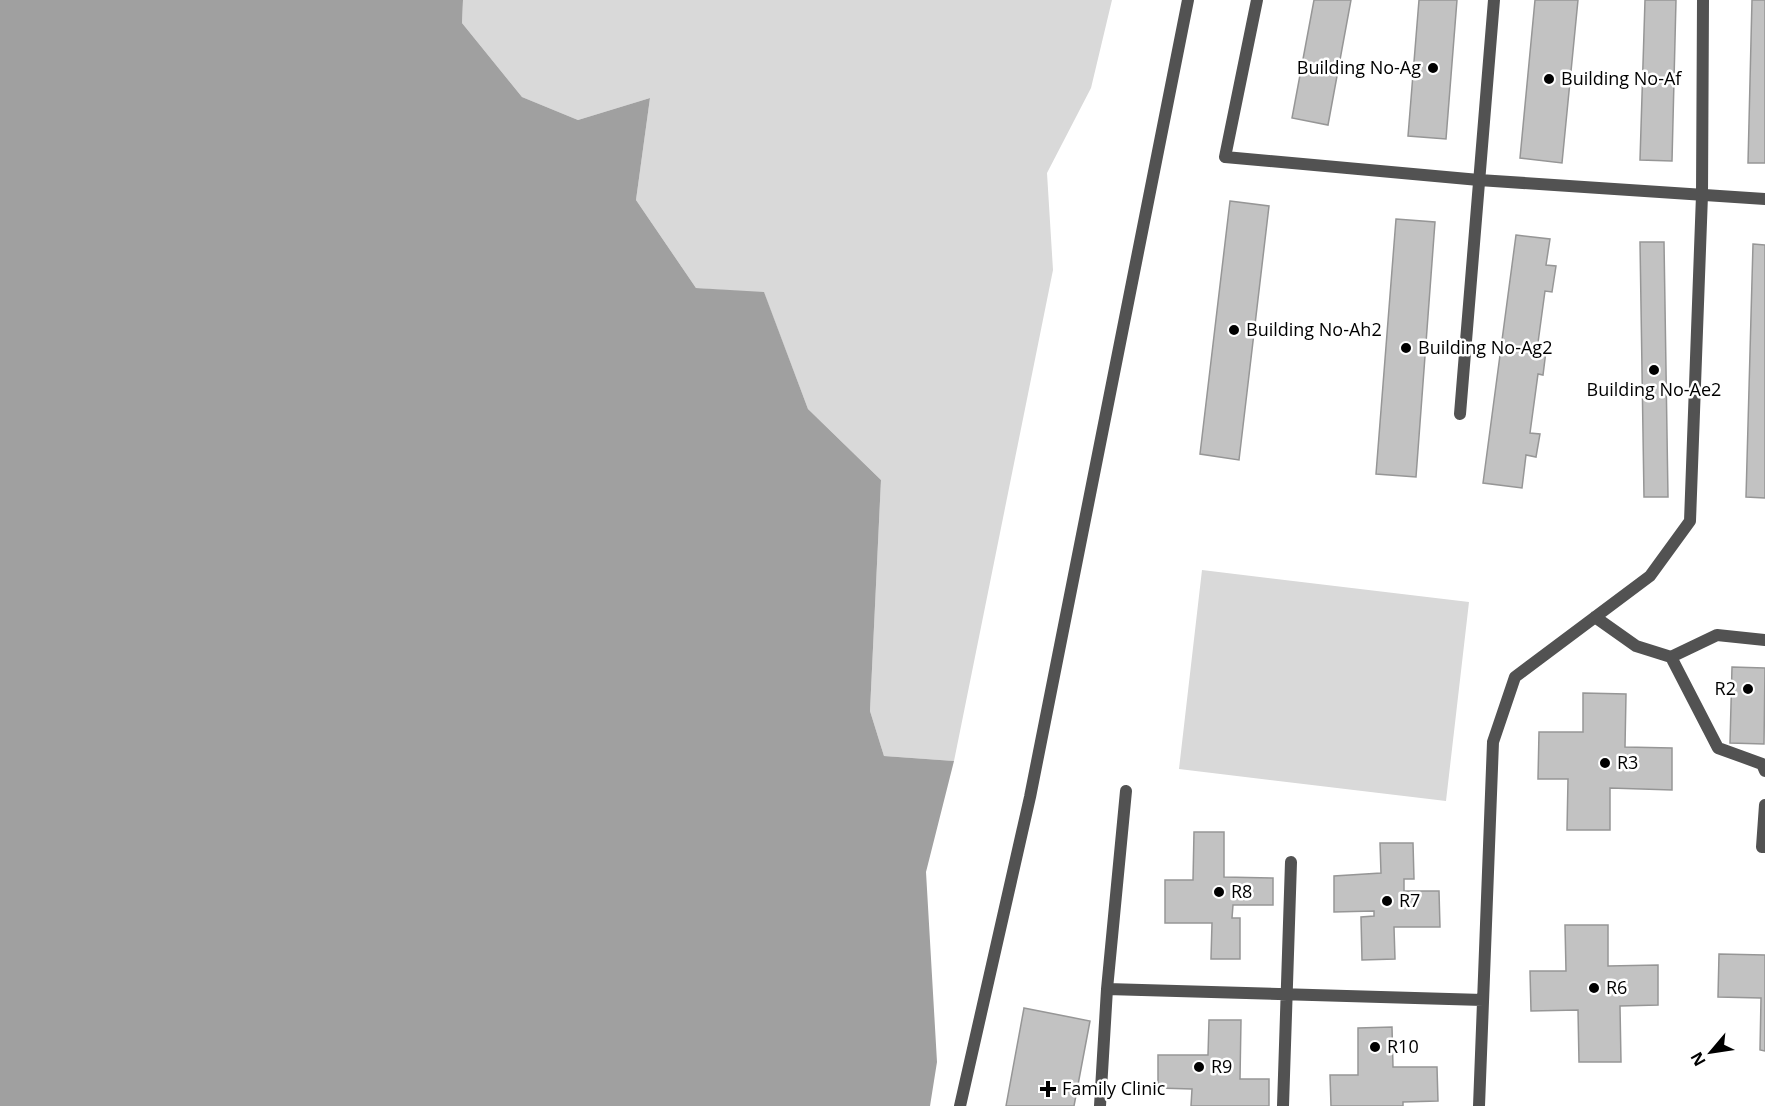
<svg xmlns="http://www.w3.org/2000/svg" width="1765" height="1106" viewBox="0 0 1765 1106" font-family="'Open Sans',sans-serif">
	<style>
		.green { fill: #d9d9d9 }
		.water { fill: #a0a0a0 }
		.building { fill: #c2c2c2; stroke: #969696; stroke-width: 1.5 }
		.lines { fill: none; stroke-linecap: round; stroke-linejoin: round }
		.minor { stroke: #525252; stroke-width: 12 }
		.poi-dot { fill: #000; stroke: #fff; stroke-width: 2 }
		.labels { text-anchor: middle; stroke-width: 5; stroke-linejoin: round; paint-order: stroke }
		.poi-label { font-size: 18px; fill: #000; stroke: #fff; text-anchor: start }
	</style>
	<rect width="100%" height="100%" fill="#fff"/>
	<path class="green" d="M 463,0 L 1112,0 L 1091,88 L 1047,173 L 1053,270 L 954,761 L 884,756 L 870,711 L 881,480 L 808,409 L 764,293 L 696,288 L 636,200 L 650,98 L 578,120 L 522,97 L 462,23 Z
		M 1202,570 L 1469,602 L 1446,801 L 1179,769 Z"/>
	<path class="water" d="M 0,0 L 463,0 L 462,23 L 522,97 L 578,120 L 650,98 L 636,200 L 696,288 L 764,292 L 808,409 L 881,480 L 870,711 L 884,756 L 954,761 L 926,872 L 937,1062 L 930,1106 L 0,1106 Z"/>
	<path class="building" d="M 1314,0 L 1351,0 L 1328,125 L 1292,118 Z
		M 1419,0 L 1457,0 L 1446,139 L 1408,136 Z
		M 1535,0 L 1578,0 L 1562,163 L 1520,158 Z
		M 1645,0 L 1676,0 L 1672,161 L 1640,160 Z
		M 1752,0 L 1765,0 L 1765,163 L 1748,163 Z
		M 1230,201 L 1269,206 L 1239,460 L 1200,454 Z
		M 1396,219 L 1435,222 L 1416,477 L 1376,474 Z
		M 1516,235 L 1550,239 L 1546,265 L 1556,266 L 1552,292 L 1545,291 L 1537,350 L 1546,351 L 1543,375 L 1538,374 L 1530,433 L 1540,434 L 1536,457 L 1526,455 L 1522,488 L 1483,483 Z
		M 1640,242 L 1664,242 L 1668,497 L 1644,497 Z
		M 1753,244 L 1765,245 L 1765,498 L 1746,497 Z
		M 1732,667 L 1765,668 L 1764,744 L 1730,743 Z
		M 1583,693 L 1626,694 L 1625,747 L 1672,748 L 1672,790 L 1610,788 L 1610,830 L 1567,830 L 1568,779 L 1538,779 L 1539,732 L 1583,732 Z
		M 1194,832 L 1224,832 L 1224,877 L 1273,878 L 1273,905 L 1233,905 L 1232,918 L 1240,918 L 1240,959 L 1211,959 L 1212,923 L 1165,923 L 1165,880 L 1193,880 Z
		M 1380,843 L 1413,843 L 1414,879 L 1404,879 L 1404,891 L 1439,891 L 1440,927 L 1394,927 L 1395,959 L 1362,960 L 1361,917 L 1374,916 L 1374,911 L 1334,912 L 1334,876 L 1381,873 Z
		M 1565,925 L 1608,925 L 1608,966 L 1658,965 L 1658,1005 L 1620,1006 L 1621,1062 L 1579,1062 L 1578,1010 L 1531,1011 L 1530,971 L 1566,971 Z
		M 1719,954 L 1765,955 L 1765,1051 L 1760,1050 L 1761,998 L 1718,997 Z
		M 1024,1008 L 1090,1021 L 1074,1106 L 1006,1106 Z
		M 1209,1020 L 1241,1020 L 1240,1079 L 1269,1079 L 1269,1106 L 1191,1106 L 1192,1089 L 1158,1088 L 1158,1055 L 1208,1055 Z
		M 1392,1027 L 1393,1067 L 1437,1067 L 1438,1101 L 1403,1102 L 1403,1106 L 1331,1106 L 1330,1075 L 1358,1075 L 1358,1028 Z"/>
	<g class="lines">
		<path class="minor" d="M 1257,0 L 1225,157 L 1479,180 L 1765,199
			M 1460,414 L 1494,0
			M 1595,617 L 1636,646 L 1671,657 L 1718,748 L 1762,764 L 1765,771
			M 1671,657 L 1717,635 L 1765,640
			M 1765,805 L 1762,847 L 1765,847
			M 1107,989 L 1483,1000
			M 960,1106 L 1030,797 L 1188,0
			M 1100,1106 L 1107,989 L 1126,791
			M 1283,1106 L 1291,862
			M 1479,1106 L 1493,742 L 1515,677 L 1650,576 L 1690,521 L 1702,195 L 1703,0"/>
	</g>
	<g class="poi-dot">
		<circle cx="1433" cy="68" r="6"/>
		<circle cx="1549" cy="79" r="6"/>
		<circle cx="1234" cy="330" r="6"/>
		<circle cx="1406" cy="348" r="6"/>
		<circle cx="1654" cy="370" r="6"/>
		<circle cx="1748" cy="689" r="6"/>
		<circle cx="1605" cy="763" r="6"/>
		<circle cx="1219" cy="892" r="6"/>
		<circle cx="1387" cy="901" r="6"/>
		<circle cx="1594" cy="988" r="6"/>
		<circle cx="1375" cy="1047" r="6"/>
		<circle cx="1199" cy="1067" r="6"/>
		<path d="M1045 1080h6v6h6v6h-6v6h-6v-6h-6v-6h6z"/>
	</g>
	<g class="labels">
		<g class="poi-label">
			<text x="1421" y="74" text-anchor="end">Building No-Ag</text>
			<text x="1561" y="85">Building No-Af</text>
			<text x="1246" y="336">Building No-Ah2</text>
			<text x="1418" y="354">Building No-Ag2</text>
			<text x="1654" y="396" text-anchor="middle">Building No-Ae2</text>
			<text x="1736" y="695" text-anchor="end">R2</text>
			<text x="1617" y="769">R3</text>
			<text x="1231" y="898">R8</text>
			<text x="1399" y="907">R7</text>
			<text x="1606" y="994">R6</text>
			<text x="1387" y="1053">R10</text>
			<text x="1211" y="1073">R9</text>
			<text x="1062" y="1095">Family Clinic</text>
		</g>
	</g>
	<g transform="translate(1711 1052) rotate(241)" stroke="#ffffff" stroke-width="4.5" paint-order="stroke">
	<path d="M0-4.5L10 22L0 15L-10 22Z" fill="#000000"/>
	<text y="-9" font-size="16" font-weight="bold" text-anchor="middle" fill="#000000">N</text>
	</g>
</svg>
